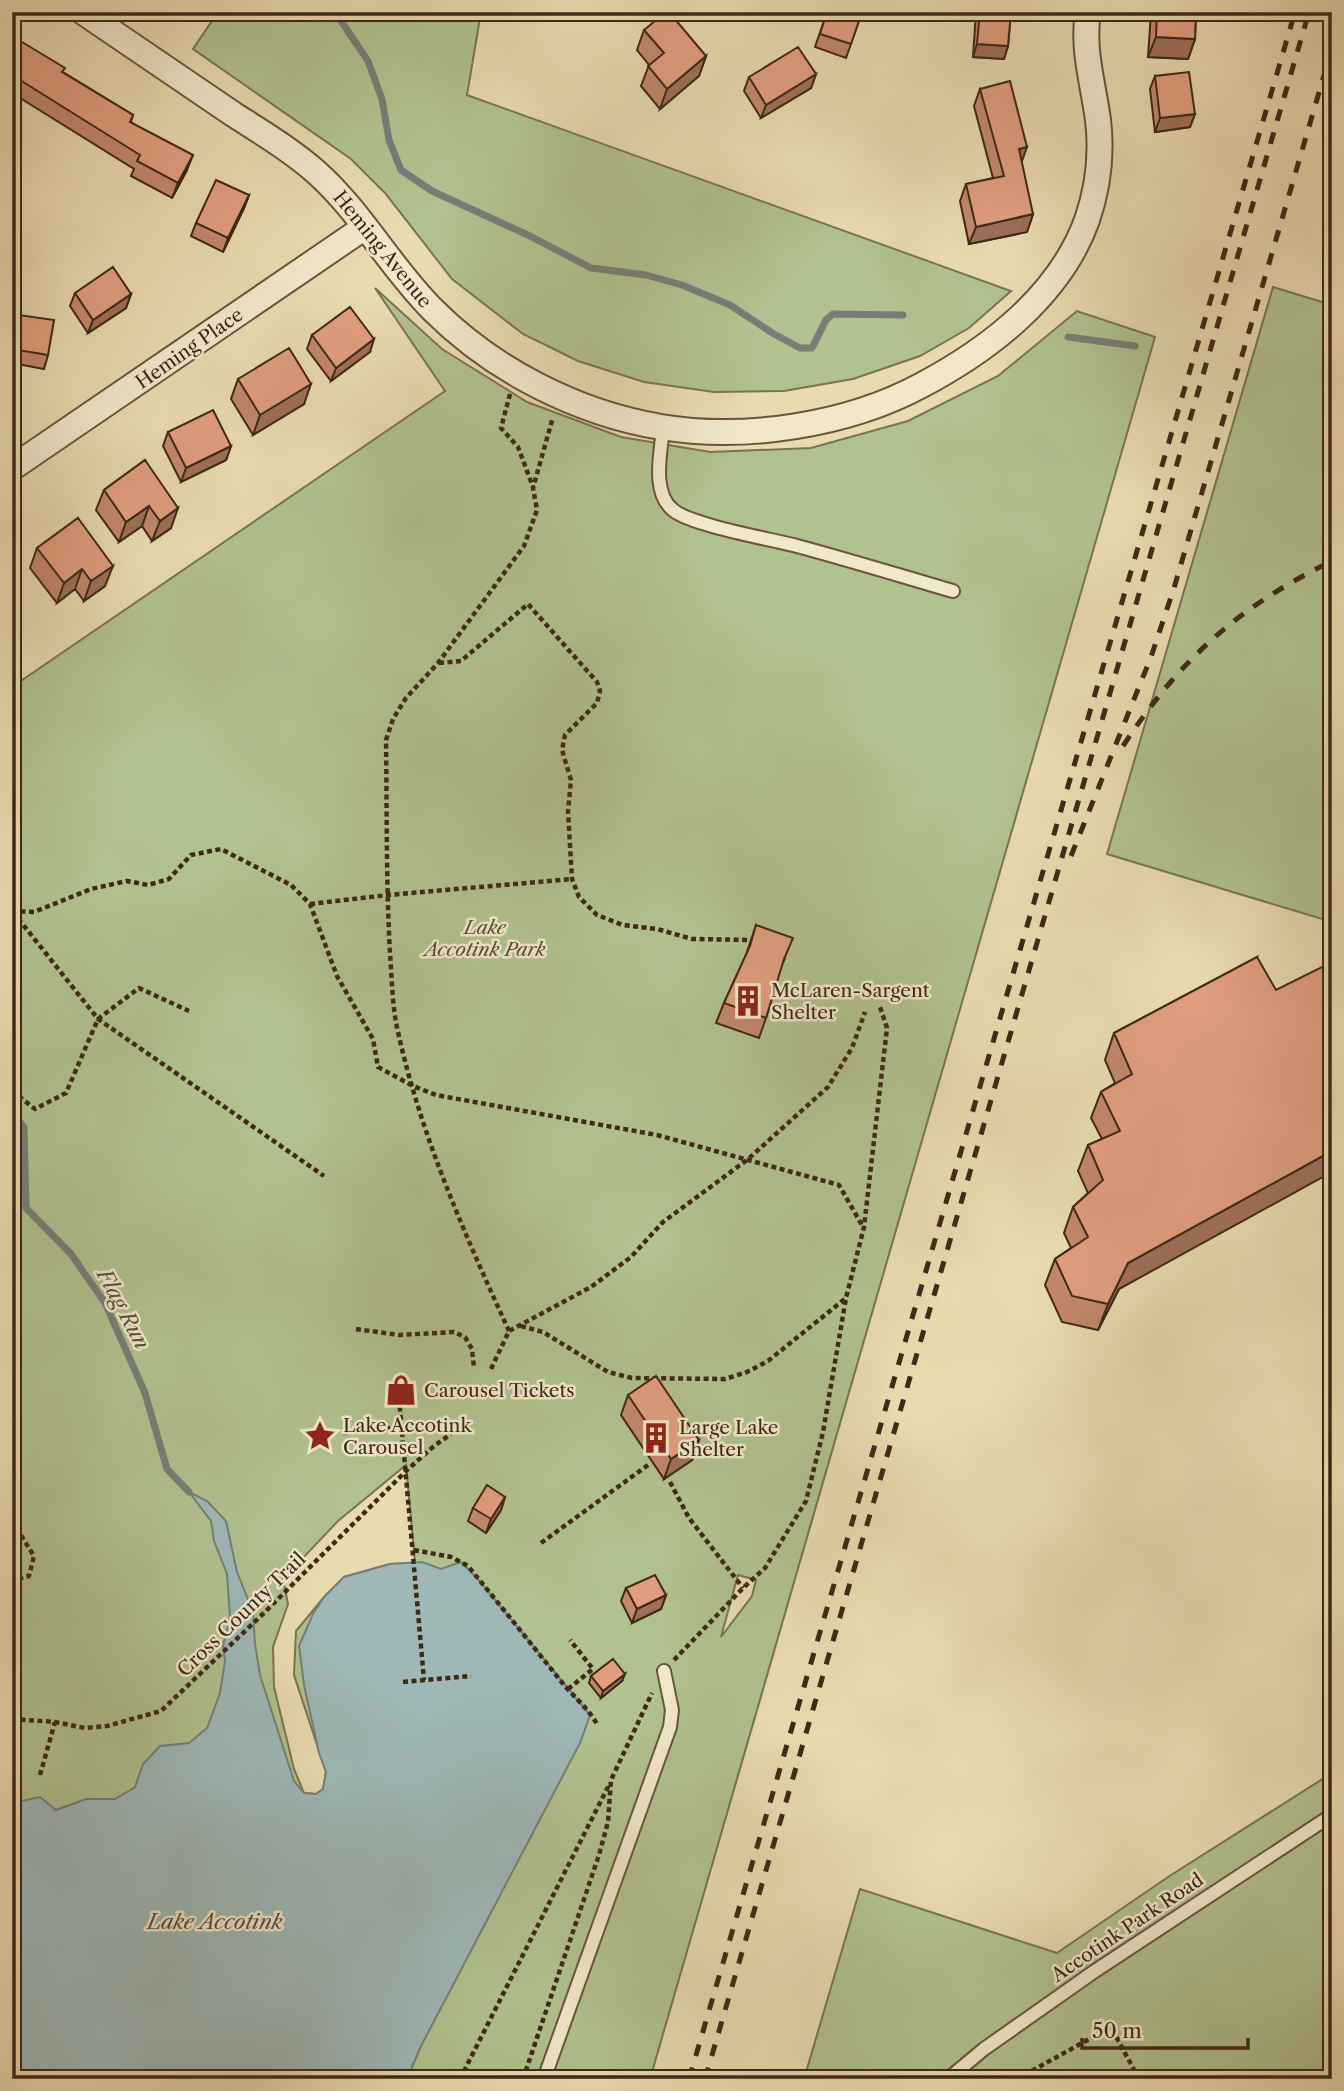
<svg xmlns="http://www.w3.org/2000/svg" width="1344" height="2091" viewBox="0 0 1344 2091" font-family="'Libre Caslon Text',serif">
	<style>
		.green { fill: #b1c18f; stroke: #787453; stroke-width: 2; fill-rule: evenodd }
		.water { fill: #9db8b7; stroke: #777e77; stroke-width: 2 }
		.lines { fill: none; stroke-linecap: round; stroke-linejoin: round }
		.stream { stroke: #777e77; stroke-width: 7 }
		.lane-casing { stroke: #69553d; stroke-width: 16 }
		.street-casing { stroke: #69553d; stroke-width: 28 }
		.path { stroke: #3e2817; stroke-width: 4.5; stroke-dasharray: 5 3.5; stroke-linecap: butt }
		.lane { stroke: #f1e8cc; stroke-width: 12 }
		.street { stroke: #f1e8cc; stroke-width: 24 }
		.rail { stroke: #3e2817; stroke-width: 5; stroke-dasharray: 12 12; stroke-linecap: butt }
		.wall { fill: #c2886d; stroke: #3e2817; stroke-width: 2 }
		.shaded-wall { fill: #9e6f59; stroke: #3e2817; stroke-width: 2 }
		.building { fill: #e19e7f; stroke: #3e2817; stroke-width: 2 }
		.labels { text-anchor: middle; stroke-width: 5; stroke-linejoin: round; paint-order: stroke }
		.street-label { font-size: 19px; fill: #3e2817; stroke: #f1e8cc }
		.park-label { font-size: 19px; font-style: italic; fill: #5b4e35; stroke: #f1e8cc }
		.poi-label { font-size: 19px; fill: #3e2817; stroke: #f1e8cc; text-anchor: start }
		.water-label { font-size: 21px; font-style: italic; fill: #564c3f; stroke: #f1e8cc }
	</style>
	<rect width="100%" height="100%" fill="#e9dbb0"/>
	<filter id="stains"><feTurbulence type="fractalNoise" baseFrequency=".00286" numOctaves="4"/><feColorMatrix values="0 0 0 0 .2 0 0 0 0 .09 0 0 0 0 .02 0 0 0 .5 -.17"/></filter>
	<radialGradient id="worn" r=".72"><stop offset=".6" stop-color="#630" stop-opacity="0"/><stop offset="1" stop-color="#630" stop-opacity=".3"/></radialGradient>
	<path class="green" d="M 218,12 L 481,12 L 467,95 L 1011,291 L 969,328 L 920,356 L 853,379 L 784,391 L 714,392 L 644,382 L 578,361 L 523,334 L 452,279 L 385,193 L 351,159 L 193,49 Z
		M 1273,287 L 1332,305 L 1332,922 L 1107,854 Z
		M 375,288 L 442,349 L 527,402 L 621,437 L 710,452 L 811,448 L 908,421 L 998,376 L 1077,311 L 1155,337 C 984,917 822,1499 650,2079 L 12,2079 L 12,687 L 445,391 ZM 406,1465 L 415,1563 L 390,1564 L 344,1577 L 324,1597 L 296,1631 L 294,1675 L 326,1772 L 323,1789 L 316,1794 L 304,1793 L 294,1769 L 274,1687 L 273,1647 L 288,1604 L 283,1579 L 338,1521 ZM 738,1575 L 756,1580 L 752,1596 L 721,1637 Z
		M 1332,1773 L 1332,2079 L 804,2079 L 860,1889 L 1057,1953 L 1168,1877 Z"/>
	<path class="water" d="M 189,1492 L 207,1501 L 226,1521 L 237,1572 L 253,1612 L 255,1644 L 260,1675 L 294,1781 L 304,1793 L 316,1794 L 323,1789 L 326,1772 L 319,1753 L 304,1685 L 299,1646 L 313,1614 L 324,1597 L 344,1577 L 390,1564 L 422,1562 L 441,1569 L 461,1562 L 477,1578 L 590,1715 L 580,1743 L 421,2046 L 407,2079 L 12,2079 L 12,1803 L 40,1797 L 56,1810 L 86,1799 L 115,1799 L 135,1787 L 143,1764 L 160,1746 L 189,1743 L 207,1728 L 220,1693 L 225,1661 L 223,1646 L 230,1617 L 227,1574 L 214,1541 L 211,1521 Z"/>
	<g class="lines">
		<path class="stream" d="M 335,12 L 368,61 L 382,99 L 389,140 L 401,170 L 432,191 L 530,236 L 591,268 L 646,275 L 682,285 L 730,305 L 774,334 L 800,348 L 812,348 L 826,320 L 833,314 L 903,315
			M 1068,337 L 1135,346
			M 12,1113 L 24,1127 L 26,1208 L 71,1254 L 105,1303 L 145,1393 L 167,1469 L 189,1492"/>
		<defs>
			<path id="lane" d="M 663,428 C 661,452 651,492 673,510 C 691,525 770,539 797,546 C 849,560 901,576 953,591
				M 544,2079 L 670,1727 L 672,1710 L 664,1671
				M 948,2079 L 984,2049 L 1095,1971 L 1332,1815"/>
			<path id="street" d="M 83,12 C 133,46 183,80 233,114 C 261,132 291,150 316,172 C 361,212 390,267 433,310 C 493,370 577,413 661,427 C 745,441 848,425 922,385 C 990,349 1060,295 1087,220 C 1098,188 1102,153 1098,120 C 1093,83 1082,49 1088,12
				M 12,468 L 365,227"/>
		</defs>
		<use href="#lane" class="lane-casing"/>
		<use href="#street" class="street-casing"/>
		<path class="path" d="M 510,394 L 501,428 L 518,447 L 533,487
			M 439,663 L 461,661 L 528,604 L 597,682 L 600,691 L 597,703 L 565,735 L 562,750 L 571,780 L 568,811 L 572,879 L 579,897 L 597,915 L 623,925 L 657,929 L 692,939 L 753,940
			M 310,904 L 388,895 L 572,879
			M 12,911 L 34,912 L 91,889 L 127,881 L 148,885 L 169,879 L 191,855 L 221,849 L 291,885 L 310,904 L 337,976 L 373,1039 L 378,1067 L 413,1086 L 436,1095 L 657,1135 L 839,1185 L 863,1227
			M 13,912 L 98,1019 L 324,1176
			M 12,1091 L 35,1109 L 66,1093 L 98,1019 L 139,988 L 189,1011
			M 521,1326 L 543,1332 L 608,1372 L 632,1378 L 725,1379 L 747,1372 L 768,1361 L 846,1298
			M 356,1329 L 399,1335 L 454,1332 L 465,1337 L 472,1349 L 474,1368
			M 509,1331 C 465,1235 421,1136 398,1032 C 392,1006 392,979 390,953 C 386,882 387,811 386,740 L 393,719 L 406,698 L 438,663 L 524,546 L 537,510 L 533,488 L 553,417
			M 491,1369 L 509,1331 L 591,1287 L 631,1257 L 663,1222 L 747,1160 L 828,1087 L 852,1048 L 865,1012
			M 399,1398 L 424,1680
			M 343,1433 L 429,1424
			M 670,1482 L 689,1518 L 743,1588
			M 12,1521 L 34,1556 L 29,1576 L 12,1581
			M 541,1543 L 648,1465
			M 414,1550 L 451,1557 L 468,1566 C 500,1605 532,1645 564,1685 C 575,1698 590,1710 598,1726
			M 674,1660 L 743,1588 L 765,1568 L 806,1501 L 823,1432 L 846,1298 L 864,1227 L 887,1028 L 880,1007
			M 403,1682 L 471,1676
			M 568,1689 L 593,1669 L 570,1640
			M 12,1719 L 55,1722 L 85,1728 L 107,1726 L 161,1711 L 264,1613 L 406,1471 L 434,1446 L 451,1434
			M 40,1775 L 55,1722
			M 460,2079 L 610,1783
			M 523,2079 L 599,1855 L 608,1822 L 611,1780 L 652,1693
			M 1017,2079 L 1111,2027 L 1139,2079"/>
		<use href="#lane" class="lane"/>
		<use href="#street" class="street"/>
		<path class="rail" d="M 1123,746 C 1180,659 1238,607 1332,561
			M 1071,856 L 1151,657 L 1174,588 L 1332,48
			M 689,2079 L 1295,12
			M 705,2079 L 1309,12"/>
	</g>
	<path class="wall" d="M 827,12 L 862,12 L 846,58 L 815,47 Z
		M 976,12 L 1011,12 L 1008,46 L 1004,59 L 973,57 Z
		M 1151,12 L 1196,12 L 1195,39 L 1188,59 L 1148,57 Z
		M 644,30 L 706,56 L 699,76 L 660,109 L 641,86 L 649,65 L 637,50 Z
		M 12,36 L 63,72 L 133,115 L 131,122 L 187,170 L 172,198 L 131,176 L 134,169 L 12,93 Z
		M 816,74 L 811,88 L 761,118 L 744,91 L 749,77 Z
		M 1155,76 L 1195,114 L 1190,127 L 1155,132 L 1150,89 Z
		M 980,89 L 1033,214 L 1027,232 L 969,244 L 960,201 L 966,184 L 993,178 L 974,106 Z
		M 249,195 L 244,208 L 223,252 L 191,236 L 196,223 Z
		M 75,293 L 131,294 L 126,308 L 88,333 L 70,306 Z
		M 12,314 L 48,355 L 44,369 L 12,363 Z
		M 312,335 L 370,352 L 331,381 L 307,349 Z
		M 238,379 L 304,404 L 253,435 L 231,399 Z
		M 168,432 L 231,446 L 226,460 L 181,482 L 163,446 Z
		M 145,460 L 171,528 L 152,541 L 142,526 L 119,542 L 96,510 L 104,490 Z
		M 78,518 L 105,586 L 84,601 L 75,589 L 57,603 L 30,568 L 37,548 Z
		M 756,925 L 785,958 L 780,970 L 766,1018 L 759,1038 L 716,1023 L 724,1003 L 746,955 Z
		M 1257,957 L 1119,1289 L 1098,1330 L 1062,1322 L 1045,1285 L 1055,1259 L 1071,1248 L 1064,1233 L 1073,1207 L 1088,1193 L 1078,1171 L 1088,1145 L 1102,1139 L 1091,1118 L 1101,1092 L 1115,1083 L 1105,1060 L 1114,1033 Z
		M 628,1395 L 699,1440 L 692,1460 L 664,1479 L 621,1415 Z
		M 505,1497 L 501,1510 L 486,1533 L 468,1521 L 473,1508 Z
		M 626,1588 L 666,1595 L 661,1609 L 632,1623 L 621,1601 Z
		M 591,1676 L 622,1681 L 601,1698 L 589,1683 Z"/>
	<path class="shaded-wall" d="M 621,12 L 636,12 L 620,15 Z
		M 1156,37 L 1195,39 L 1188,59 L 1148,57 Z
		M 977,44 L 1008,46 L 1004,59 L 973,57 Z
		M 706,56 L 699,76 L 660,109 L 667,89 Z
		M 816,74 L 811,88 L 761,118 L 766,105 Z
		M 1195,114 L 1190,127 L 1155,132 L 1160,118 Z
		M 1027,147 L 1021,164 L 1019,149 Z
		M 193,155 L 187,170 L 172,198 L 178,183 Z
		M 249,195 L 244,208 L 223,252 L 228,238 Z
		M 1033,214 L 1027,232 L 969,244 L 976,227 Z
		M 131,294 L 126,308 L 88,333 L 93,320 Z
		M 374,339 L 370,352 L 331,381 L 336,368 Z
		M 311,384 L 304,404 L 253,435 L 260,415 Z
		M 231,446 L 226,460 L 181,482 L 186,468 Z
		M 149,506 L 142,526 L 119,542 L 126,522 Z
		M 178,508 L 171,528 L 152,541 L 160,521 Z
		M 113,566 L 105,586 L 84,601 L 91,581 Z
		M 82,569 L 75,589 L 57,603 L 64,583 Z
		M 1332,1151 L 1332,1172 L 1119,1289 L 1098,1330 L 1108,1304 L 1128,1263 Z
		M 699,1440 L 692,1460 L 664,1479 L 671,1459 Z
		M 505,1497 L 501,1510 L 486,1533 L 491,1519 Z
		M 666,1595 L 661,1609 L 632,1623 L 637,1609 Z
		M 625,1674 L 622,1681 L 601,1698 L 603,1691 Z"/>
	<path class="building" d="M 666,12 L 669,12 L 706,56 L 667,89 L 648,66 L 664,53 L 644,30 Z
		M 827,12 L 862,12 L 851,44 L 820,34 Z
		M 980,12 L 1011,12 L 1008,46 L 977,44 Z
		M 1157,12 L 1196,12 L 1195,39 L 1156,37 Z
		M 12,36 L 65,68 L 62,72 L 133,115 L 130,122 L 193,155 L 178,183 L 137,161 L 140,155 L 12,75 Z
		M 798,47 L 816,74 L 766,105 L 749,77 Z
		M 1189,72 L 1195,114 L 1160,118 L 1155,76 Z
		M 1010,81 L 1027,147 L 1019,149 L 1033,214 L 976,227 L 966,184 L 1004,176 L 980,89 Z
		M 216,180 L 249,195 L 228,238 L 196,223 Z
		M 113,267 L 131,294 L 93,320 L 75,293 Z
		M 350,307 L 374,339 L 336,368 L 312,335 Z
		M 12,314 L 54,320 L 48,355 L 12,349 Z
		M 289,348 L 311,384 L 260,415 L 238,379 Z
		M 213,410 L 231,446 L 186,468 L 168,432 Z
		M 145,460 L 178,508 L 160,521 L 149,506 L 126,522 L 104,490 Z
		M 78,518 L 113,566 L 91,581 L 82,569 L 64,583 L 37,548 Z
		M 756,925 L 793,938 L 784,959 L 766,1018 L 724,1003 L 750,946 Z
		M 1257,957 L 1276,990 L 1332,962 L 1332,1151 L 1128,1263 L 1108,1304 L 1072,1296 L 1055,1259 L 1088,1237 L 1073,1207 L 1103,1180 L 1088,1145 L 1120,1131 L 1101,1092 L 1132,1074 L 1114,1033 Z
		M 656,1376 L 699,1440 L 671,1459 L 628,1395 Z
		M 487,1485 L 505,1497 L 491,1519 L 473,1508 Z
		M 655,1575 L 666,1595 L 637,1609 L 626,1588 Z
		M 613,1659 L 625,1674 L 603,1691 L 591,1676 Z"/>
	<defs>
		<symbol id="building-bare" viewBox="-9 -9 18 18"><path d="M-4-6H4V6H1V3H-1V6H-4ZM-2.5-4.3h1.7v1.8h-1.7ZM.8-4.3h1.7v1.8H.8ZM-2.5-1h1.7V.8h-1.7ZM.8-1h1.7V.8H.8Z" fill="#8f2418" stroke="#f1e8cc" stroke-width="2.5" paint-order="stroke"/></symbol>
		<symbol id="shop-bare" viewBox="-9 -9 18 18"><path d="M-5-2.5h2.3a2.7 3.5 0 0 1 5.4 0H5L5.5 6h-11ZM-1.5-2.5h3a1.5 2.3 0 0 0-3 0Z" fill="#8f2418" stroke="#f1e8cc" stroke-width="2.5" paint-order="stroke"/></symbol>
		<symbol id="sight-bare" viewBox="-9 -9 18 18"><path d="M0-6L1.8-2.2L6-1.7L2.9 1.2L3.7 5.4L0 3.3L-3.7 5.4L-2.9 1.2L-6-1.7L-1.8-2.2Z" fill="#8f2418" stroke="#f1e8cc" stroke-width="2.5" paint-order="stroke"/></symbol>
	</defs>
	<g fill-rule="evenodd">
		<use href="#building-bare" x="726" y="979" width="44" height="44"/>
		<use href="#shop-bare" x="379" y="1368" width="44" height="44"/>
		<use href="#sight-bare" x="298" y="1414" width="44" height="44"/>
		<use href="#building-bare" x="634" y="1416" width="44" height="44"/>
	</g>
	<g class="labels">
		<g class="street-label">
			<text transform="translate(383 249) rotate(51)" y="7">Heming Avenue</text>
			<text transform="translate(189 348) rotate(-35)" y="7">Heming Place</text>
			<text transform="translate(241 1614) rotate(-44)" y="7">Cross County Trail</text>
			<text transform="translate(1127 1927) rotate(-34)" y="7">Accotink Park Road</text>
		</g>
		<g class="park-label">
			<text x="485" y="934">Lake<tspan x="485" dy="22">Accotink Park</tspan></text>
		</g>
		<g class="poi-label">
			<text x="771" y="997">McLaren-Sargent<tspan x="771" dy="22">Shelter</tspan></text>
			<text x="424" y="1397">Carousel Tickets</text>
			<text x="343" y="1432">Lake Accotink<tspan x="343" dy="22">Carousel</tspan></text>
			<text x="679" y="1434">Large Lake<tspan x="679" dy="22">Shelter</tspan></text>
		</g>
		<g class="water-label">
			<text transform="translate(123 1309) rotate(62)" y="7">Flag Run</text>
			<text x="215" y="1929">Lake Accotink</text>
		</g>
	</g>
	<rect width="1344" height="2091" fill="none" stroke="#e9dbb0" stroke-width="42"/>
	<rect x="14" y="14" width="1316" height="2063" fill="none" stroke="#3e2817" stroke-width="3.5"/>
	<rect x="21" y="21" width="1302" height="2049" fill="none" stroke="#3e2817" stroke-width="2"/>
	<path d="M1082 2038v10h166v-10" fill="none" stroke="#3e2817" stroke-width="3.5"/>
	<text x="1092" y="2038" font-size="21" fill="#3e2817" stroke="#f1e8cc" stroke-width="5" paint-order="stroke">50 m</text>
	<rect width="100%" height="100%" filter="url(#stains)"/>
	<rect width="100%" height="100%" fill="url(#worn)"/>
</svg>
